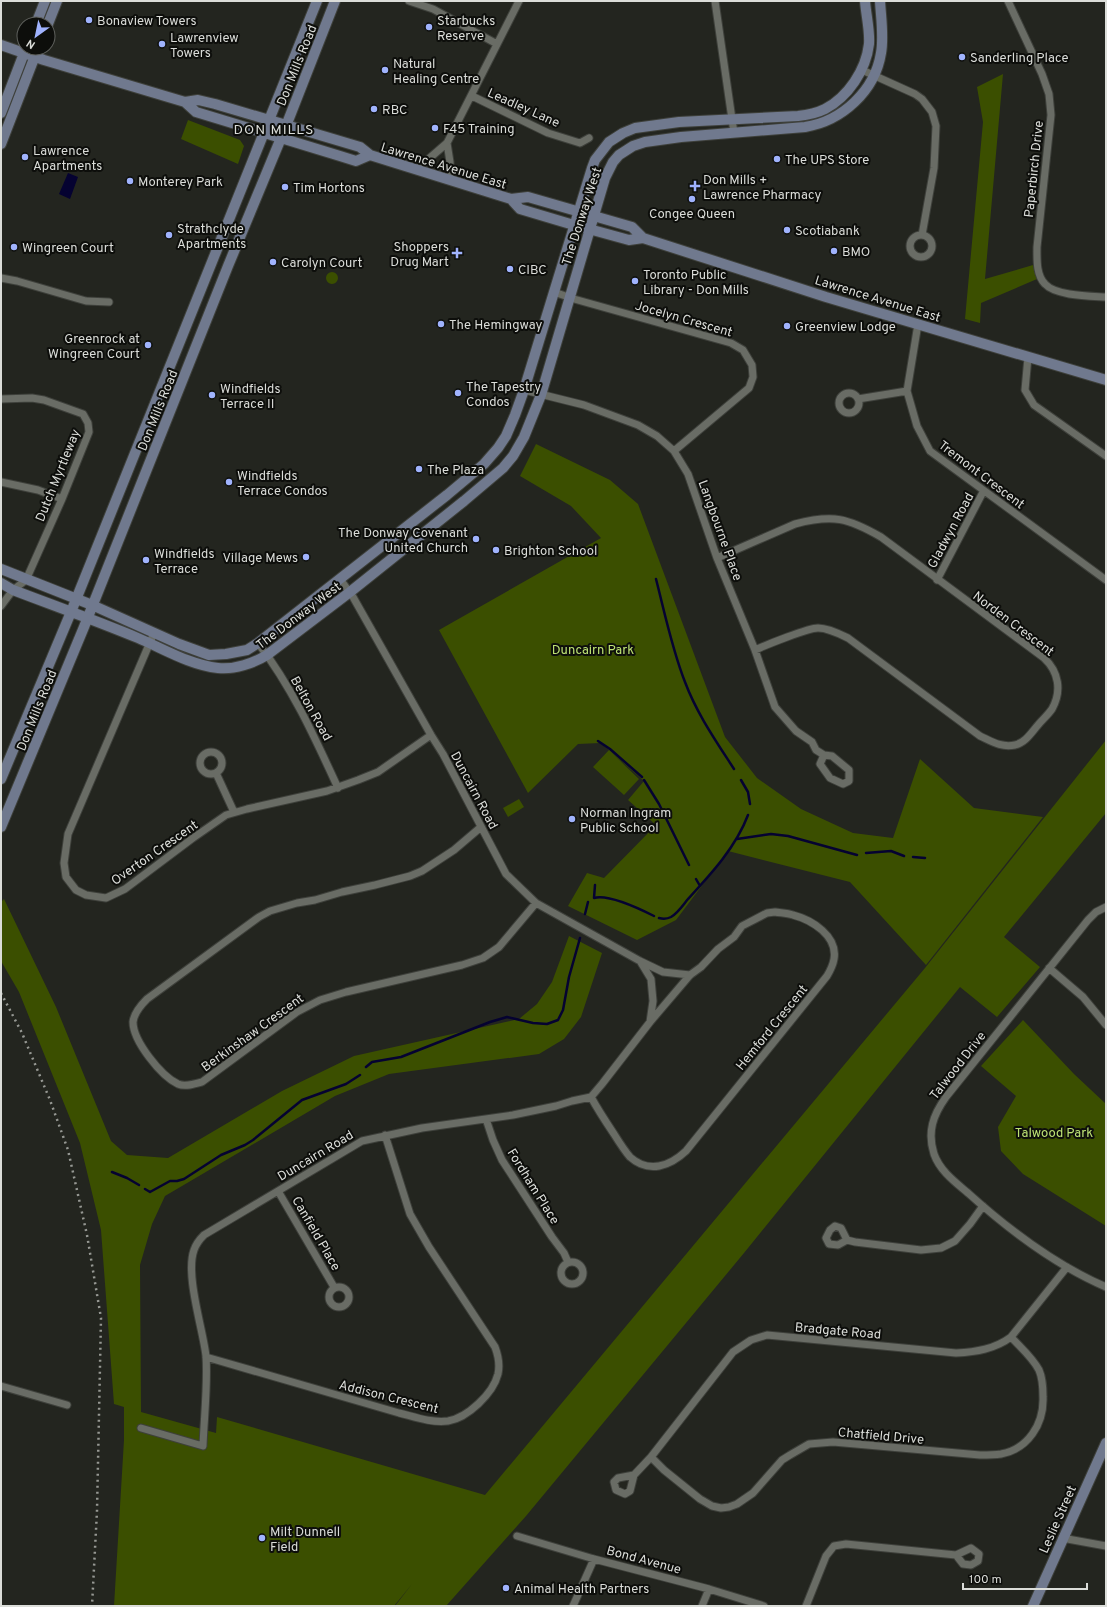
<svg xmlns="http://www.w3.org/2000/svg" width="1107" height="1607" viewBox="0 0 1107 1607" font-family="Overpass,sans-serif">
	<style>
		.green { fill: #3b4f00 }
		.water { fill: #050231 }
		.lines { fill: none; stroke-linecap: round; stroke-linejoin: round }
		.stream { stroke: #050231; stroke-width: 2.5 }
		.street-casing { stroke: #3e403b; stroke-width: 9 }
		.secondary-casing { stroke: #3e403b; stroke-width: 12 }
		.street { stroke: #696c65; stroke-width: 7 }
		.secondary { stroke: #70798e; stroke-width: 10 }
		.rail { stroke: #969893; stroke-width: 2.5; stroke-dasharray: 2 4; stroke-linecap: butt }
		.poi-dot { fill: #a0b3fd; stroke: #0d0e0b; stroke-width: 1.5 }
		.labels { text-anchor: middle; stroke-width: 4; stroke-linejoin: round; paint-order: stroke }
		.poi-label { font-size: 13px; fill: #dbddd9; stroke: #0d0e0b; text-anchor: start }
		.street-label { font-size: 13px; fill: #dbddd9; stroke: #0d0e0b }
		.park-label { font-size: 13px; fill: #bee375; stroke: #0d0e0b }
		.neighbourhood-label { font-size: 14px; letter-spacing: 1px; fill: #dbddd9; stroke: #0d0e0b }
	</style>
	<rect width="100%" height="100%" fill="#23251f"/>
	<path class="green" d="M 1003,74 L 985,279 L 1033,265 L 1037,279 L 981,303 L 980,323 L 965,319 L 983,122 L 977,87 Z
		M 188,120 L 240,140 L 244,146 L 238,164 L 181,139 Z
		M326 278a6 6 0 1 1 12 0a6 6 0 1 1-12 0Z
		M 536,444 L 610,480 L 638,504 L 725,737 L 757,778 L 801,809 L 853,833 L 893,838 L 920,759 L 974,808 L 1043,817 L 926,965 L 850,882 L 728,851 L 676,920 L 637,940 L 568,906 L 587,873 L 604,878 L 656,825 L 628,800 L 644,781 L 611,752 L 639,779 L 624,795 L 593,767 L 609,750 L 600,743 L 578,744 L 528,793 L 439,630 L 601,538 L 571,506 L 520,476 Z
		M 1106,740 L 1106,813 L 1004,937 L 1040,967 L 997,1017 L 960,987 L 744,1253 L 526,1516 L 446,1606 L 395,1606 L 412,1584 L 394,1606 L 114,1606 L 124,1440 L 124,1407 L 114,1404 L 101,1230 L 80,1143 L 19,992 L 1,961 L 1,902 L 4,899 L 56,1007 L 111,1141 L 127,1155 L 168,1158 L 282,1091 L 354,1056 L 519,1019 L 537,1004 L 552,982 L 569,936 L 602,953 L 581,1017 L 564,1039 L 539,1054 L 389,1074 L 335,1096 L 165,1196 L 152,1224 L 140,1265 L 141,1412 L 216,1433 L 217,1417 L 485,1495 L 925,968 Z
		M 519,799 L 524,807 L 508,817 L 503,808 Z
		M 1023,1020 L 1074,1074 L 1106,1104 L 1106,1226 L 1023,1174 L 1001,1151 L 998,1127 L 1016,1096 L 981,1066 Z"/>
	<path class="water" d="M 68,173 L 78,177 L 70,199 L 59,194 Z"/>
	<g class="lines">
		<path class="stream" d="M 656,579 C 665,614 672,649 685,682 C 697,714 716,741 734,769
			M 598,741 L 610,749 L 642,777
			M 644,780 L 659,804 L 689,865
			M 741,780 L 748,792 L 750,804
			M 737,839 L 771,834 L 788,836 L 857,855
			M 866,853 L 891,851 L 904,856
			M 913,857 L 925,858
			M 696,879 L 700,886
			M 595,885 L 594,898 C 608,894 640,909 654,916
			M 585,914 L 588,902
			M 659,918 C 663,919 667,919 671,917 C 678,913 683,905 688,899 C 711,874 736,847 748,815
			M 366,1067 L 372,1062 L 401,1057 L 490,1022 L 507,1017 L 533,1023 L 547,1024 L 558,1020 L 563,1010 L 569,977 L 580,938
			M 112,1172 L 127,1178 L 139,1185
			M 145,1189 L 150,1192 L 170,1181 L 177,1181 L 184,1179 L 221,1155 L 245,1145 L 253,1140 L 302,1100 L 346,1084 L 360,1075"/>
		<defs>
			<path id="street" d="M 409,1 L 433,9 L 497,44
				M 715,1 L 734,133
				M 1008,1 L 1042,74 L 1049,94 L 1051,115 L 1037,247 C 1037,259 1036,275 1045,284 C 1056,296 1090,296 1106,297
				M 862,70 L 915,94 L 922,99 L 932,112 L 936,126 L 934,168 L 922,235
				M 472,96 L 548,133 L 580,143 L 589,138
				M 447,143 L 450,162 L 450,179
				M 417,169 L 447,143 L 519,1
				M910 246a11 11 0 1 1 22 0a11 11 0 1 1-22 0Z
				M 1,278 L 17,281 L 86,301 L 109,302
				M 554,292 L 574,299 L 731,343 L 743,350 L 752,365 L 753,377 L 749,388 L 674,451
				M 918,324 L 907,391 L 917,426 L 930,451 L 1106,580
				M 1028,357 L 1025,390 L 1034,405 L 1106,456
				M 524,390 L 584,405 L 638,425 L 657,436 L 674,451 L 688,474 L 717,558 L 755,650 L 775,707 L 796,731 L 812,742 L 816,750 L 824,755 L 832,756 L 849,770 L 849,781 L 843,784 L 830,778 L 820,764 L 824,755
				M839 403a10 10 0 1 1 20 0a10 10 0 1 1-20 0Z
				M 1,399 L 32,398 L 44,400 L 83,414 L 88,423 L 89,432 L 62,499 L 26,580 L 13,590 L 1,606
				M 858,399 L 907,391
				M 1,482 L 38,490 L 62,499
				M 717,558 L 795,524 C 833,514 848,518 881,537 L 1044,658 C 1059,672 1062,691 1052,709 C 1048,715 1042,720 1038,725 C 1031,733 1025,743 1015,745 C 1001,748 991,741 980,736 L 848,638 C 840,634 828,628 818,628 C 808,628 766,645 755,650
				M 340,579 L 353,597 L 431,735 L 443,754 L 506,874 L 536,903 L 640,961 L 663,972 L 690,975
				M 937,580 L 983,492
				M 154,633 L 68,834 L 64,863 L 66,877 L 76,890 L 86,895 L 106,898 L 125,889 L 193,838 L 226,815 L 247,809 L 327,791 L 358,780 L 378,772 L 431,735
				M 258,643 C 292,687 315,738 338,788
				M200 763a11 11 0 1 1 22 0a11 11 0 1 1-22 0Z
				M 216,773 L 234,812
				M 481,827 L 454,850 L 422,871 L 410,876 L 375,885 L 342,892 L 315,900 L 297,903 L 270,911 L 259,917 L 147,999 C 141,1005 134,1013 133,1022 C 133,1041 161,1076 178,1084 C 185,1087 195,1084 202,1082 L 297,1012 L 320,1000 L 346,992 L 462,965 L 483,958 L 499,947 L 536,903
				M 1106,907 L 1096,912 L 1088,920 L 946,1097 C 933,1115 927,1132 934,1154 C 940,1171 955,1182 968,1193 C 1009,1230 1055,1265 1106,1287
				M 775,912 C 781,913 787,913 793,915 C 812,920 838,936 834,959 C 833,965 830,971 827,976 L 686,1151 C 670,1166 649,1174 630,1157 C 624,1150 619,1142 614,1134 C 606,1122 598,1110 591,1097 L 602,1084 L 650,1022 L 690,975 L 701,967 L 718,949 L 734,937 L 742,926 L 767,913 Z
				M 640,961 L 651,979 L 653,1001 L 650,1022
				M 1049,968 L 1083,997 L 1106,1025
				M 486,1119 L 493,1140 L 502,1160 L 552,1237 L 564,1253 L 568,1262
				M 278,1191 L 334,1287
				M 847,1240 L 838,1245 L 829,1244 L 826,1238 L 830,1230 L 835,1226 L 841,1228 L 847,1240 L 855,1242 L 921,1250 L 941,1248 L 955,1241 L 970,1224 L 983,1206
				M561 1273a11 11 0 1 1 22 0a11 11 0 1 1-22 0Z
				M329 1297a10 10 0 1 1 20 0a10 10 0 1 1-20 0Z
				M 206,1357 L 399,1413 C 415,1417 431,1423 448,1421 C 467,1418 493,1394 498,1374 C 500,1365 498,1355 495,1347 L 429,1247 L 410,1214 L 385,1135
				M 1,1386 L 67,1405
				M 141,1428 L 203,1446 C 204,1418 208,1384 206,1356 C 203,1329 185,1275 194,1250 C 196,1244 200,1239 204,1235 L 362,1141 L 422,1128 L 513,1115 L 556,1106 L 572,1101 L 591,1097
				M 651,1457 L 664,1470 L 700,1499 L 712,1506 L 721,1508 L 729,1507 L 737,1504 L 753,1493 L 782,1460 L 790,1455 L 809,1444 L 833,1442 L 980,1455 C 987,1455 994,1455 1001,1454 C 1028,1449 1044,1424 1043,1397 C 1043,1388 1043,1379 1039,1370 C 1032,1357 1021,1348 1011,1337
				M 634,1475 L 630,1491 L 625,1494 L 616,1490 L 614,1482 L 618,1478 L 634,1475 L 651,1457 L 733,1352 L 751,1340 L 767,1335 L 956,1353 C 976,1352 995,1349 1011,1337 L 1067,1267
				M 517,1536 L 594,1559 L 709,1589 L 764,1606
				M 1062,1538 L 1106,1546
				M 573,1606 L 594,1559
				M 702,1606 L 709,1589
				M 806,1606 L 826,1556 L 834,1546 L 846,1544 L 956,1555 L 971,1548 L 979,1554 L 978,1561 L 971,1565 L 963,1564 L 956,1555"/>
			<path id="secondary" d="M 36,24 L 45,1
				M 48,24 L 57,1
				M 1,45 L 44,60 L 185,102 L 198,100 L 215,104 L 360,147 L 370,155 L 511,199 L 528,197 L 632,227 L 643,238 L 826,297 L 1106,380
				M 185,102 L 196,112 L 340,156 L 356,161 L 370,155
				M 1,113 L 26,48
				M 1,144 L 38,48
				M 511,199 L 520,209 L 567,223 L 629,240 L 643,238
				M 1,569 L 92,605 L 179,644 L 209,655 L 226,654 L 247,650 L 258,643 L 447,495 L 484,464 L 498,448 L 506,436 L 515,415 L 524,390 L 592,168 L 595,160 L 609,142 L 623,133 L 635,128 L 679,122 L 798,116 C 807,115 817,113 825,109 C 848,97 866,70 869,44 C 870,30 866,15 865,1
				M 1,583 L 13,590 C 55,606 97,621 138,638 C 164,649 190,665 218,668 C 234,670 254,663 267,655 L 350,592 L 464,501 L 503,468 L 513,456 L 524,437 L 541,395 L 605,178 L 613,162 L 619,155 L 633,146 L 645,142 L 681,137 L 805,127 C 842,121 875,91 881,53 C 884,37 881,18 880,1
				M 1,779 L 71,612 L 317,1
				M 1,827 L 84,627 L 228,266 L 286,126 L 335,1
				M 1033,1606 L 1106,1443"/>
		</defs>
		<use href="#street" class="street-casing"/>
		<use href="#secondary" class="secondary-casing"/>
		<use href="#street" class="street"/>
		<use href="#secondary" class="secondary"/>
		<path class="rail" d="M 1,993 L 22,1033 L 50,1100 L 68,1150 L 87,1235 L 101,1318 L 97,1511 L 92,1606"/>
	</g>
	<g class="poi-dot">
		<circle cx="89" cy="20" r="4"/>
		<circle cx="429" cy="27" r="4"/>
		<circle cx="162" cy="44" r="4"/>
		<circle cx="962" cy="57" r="4"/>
		<circle cx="385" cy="70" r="4"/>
		<circle cx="374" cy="109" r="4"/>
		<circle cx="435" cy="128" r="4"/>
		<circle cx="25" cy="157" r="4"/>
		<circle cx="777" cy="159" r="4"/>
		<circle cx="130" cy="181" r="4"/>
		<path d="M693 180h4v4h4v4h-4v4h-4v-4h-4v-4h4z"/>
		<circle cx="285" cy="187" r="4"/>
		<circle cx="692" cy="199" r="4"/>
		<circle cx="787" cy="230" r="4"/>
		<circle cx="169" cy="235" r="4"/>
		<circle cx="14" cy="247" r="4"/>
		<circle cx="834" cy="251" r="4"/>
		<path d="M455 247h4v4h4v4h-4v4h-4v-4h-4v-4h4z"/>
		<circle cx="273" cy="262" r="4"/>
		<circle cx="510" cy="269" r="4"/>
		<circle cx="635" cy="281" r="4"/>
		<circle cx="441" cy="324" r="4"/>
		<circle cx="787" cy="326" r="4"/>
		<circle cx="148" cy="345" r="4"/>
		<circle cx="458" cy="393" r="4"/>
		<circle cx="212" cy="395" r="4"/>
		<circle cx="419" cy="469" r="4"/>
		<circle cx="229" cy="482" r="4"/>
		<circle cx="476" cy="539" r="4"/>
		<circle cx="496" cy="550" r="4"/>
		<circle cx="306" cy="557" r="4"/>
		<circle cx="146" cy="560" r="4"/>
		<circle cx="572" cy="819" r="4"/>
		<circle cx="262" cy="1538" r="4"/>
		<circle cx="506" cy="1588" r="4"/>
	</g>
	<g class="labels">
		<g class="poi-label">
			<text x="97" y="25">Bonaview Towers</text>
			<text x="437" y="25">Starbucks<tspan x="437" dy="15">Reserve</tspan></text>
			<text x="170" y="42">Lawrenview<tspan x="170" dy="15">Towers</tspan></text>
			<text x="970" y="62">Sanderling Place</text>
			<text x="393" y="68">Natural<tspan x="393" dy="15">Healing Centre</tspan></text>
			<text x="382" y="114">RBC</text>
			<text x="443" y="133">F45 Training</text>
			<text x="33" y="155">Lawrence<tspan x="33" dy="15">Apartments</tspan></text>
			<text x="785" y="164">The UPS Store</text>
			<text x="703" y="184">Don Mills +<tspan x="703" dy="15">Lawrence Pharmacy</tspan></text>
			<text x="138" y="186">Monterey Park</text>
			<text x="293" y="192">Tim Hortons</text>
			<text x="692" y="218" text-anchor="middle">Congee Queen</text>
			<text x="177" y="233">Strathclyde<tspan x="177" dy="15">Apartments</tspan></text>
			<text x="795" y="235">Scotiabank</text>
			<text x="449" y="251" text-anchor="end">Shoppers<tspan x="449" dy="15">Drug Mart</tspan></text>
			<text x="22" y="252">Wingreen Court</text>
			<text x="842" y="256">BMO</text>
			<text x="281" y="267">Carolyn Court</text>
			<text x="518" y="274">CIBC</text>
			<text x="643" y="279">Toronto Public<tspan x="643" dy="15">Library - Don Mills</tspan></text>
			<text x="449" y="329">The Hemingway</text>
			<text x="795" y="331">Greenview Lodge</text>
			<text x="140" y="343" text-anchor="end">Greenrock at<tspan x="140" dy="15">Wingreen Court</tspan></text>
			<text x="466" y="391">The Tapestry<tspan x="466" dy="15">Condos</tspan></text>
			<text x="220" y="393">Windfields<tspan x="220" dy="15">Terrace II</tspan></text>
			<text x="427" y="474">The Plaza</text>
			<text x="237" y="480">Windfields<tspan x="237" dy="15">Terrace Condos</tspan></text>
			<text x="468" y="537" text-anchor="end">The Donway Covenant<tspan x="468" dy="15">United Church</tspan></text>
			<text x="504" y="555">Brighton School</text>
			<text x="154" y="558">Windfields<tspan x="154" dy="15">Terrace</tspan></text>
			<text x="298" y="562" text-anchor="end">Village Mews</text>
			<text x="580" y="817">Norman Ingram<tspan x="580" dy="15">Public School</tspan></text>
			<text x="270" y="1536">Milt Dunnell<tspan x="270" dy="15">Field</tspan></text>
			<text x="514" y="1593">Animal Health Partners</text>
		</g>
		<g class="street-label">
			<text transform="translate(296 65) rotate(-68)" y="5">Don Mills Road</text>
			<text transform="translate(524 107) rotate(24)" y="5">Leadley Lane</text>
			<text transform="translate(444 165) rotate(17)" y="5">Lawrence Avenue East</text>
			<text transform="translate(1033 169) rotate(-84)" y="5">Paperbirch Drive</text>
			<text transform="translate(581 216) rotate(-72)" y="5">The Donway West</text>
			<text transform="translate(878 298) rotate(17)" y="5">Lawrence Avenue East</text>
			<text transform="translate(684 318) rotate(16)" y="5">Jocelyn Crescent</text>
			<text transform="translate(157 410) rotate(-68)" y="5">Don Mills Road</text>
			<text transform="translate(982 474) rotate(37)" y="5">Tremont Crescent</text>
			<text transform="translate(57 475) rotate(-68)" y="5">Dutch Myrtleway</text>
			<text transform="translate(721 530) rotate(70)" y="5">Langbourne Place</text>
			<text transform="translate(950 530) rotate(-62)" y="5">Gladwyn Road</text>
			<text transform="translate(298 615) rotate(-37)" y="5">The Donway West</text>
			<text transform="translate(1014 623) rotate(37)" y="5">Norden Crescent</text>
			<text transform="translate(312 708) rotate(61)" y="5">Belton Road</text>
			<text transform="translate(36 710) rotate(-68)" y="5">Don Mills Road</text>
			<text transform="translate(475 790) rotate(62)" y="5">Duncairn Road</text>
			<text transform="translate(154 852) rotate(-35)" y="5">Overton Crescent</text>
			<text transform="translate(771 1027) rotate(-51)" y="5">Hemford Crescent</text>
			<text transform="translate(252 1032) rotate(-36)" y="5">Berkinshaw Crescent</text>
			<text transform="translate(957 1065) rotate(-52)" y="5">Talwood Drive</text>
			<text transform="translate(315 1155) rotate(-31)" y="5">Duncairn Road</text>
			<text transform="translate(534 1186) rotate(58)" y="5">Fordham Place</text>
			<text transform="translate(317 1233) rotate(60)" y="5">Canfield Place</text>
			<text transform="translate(838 1330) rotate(5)" y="5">Bradgate Road</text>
			<text transform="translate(389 1396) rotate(14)" y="5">Addison Crescent</text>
			<text transform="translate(881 1435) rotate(5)" y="5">Chatfield Drive</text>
			<text transform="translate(1057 1519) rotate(-66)" y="5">Leslie Street</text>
			<text transform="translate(644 1559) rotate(15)" y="5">Bond Avenue</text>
		</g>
		<g class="park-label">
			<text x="593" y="654">Duncairn Park</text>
			<text x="1054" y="1137">Talwood Park</text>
		</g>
		<g class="neighbourhood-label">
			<text x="274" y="134">DON MILLS</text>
		</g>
	</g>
	<rect width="1107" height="1607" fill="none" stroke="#dbddd9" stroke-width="4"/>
	<g transform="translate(36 36) rotate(213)"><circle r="19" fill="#0d0e0b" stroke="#5f615d"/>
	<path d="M0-3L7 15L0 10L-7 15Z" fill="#a0b3fd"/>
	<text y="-6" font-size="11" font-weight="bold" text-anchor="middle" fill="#dbddd9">N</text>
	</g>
	<path d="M963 1583v6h124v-6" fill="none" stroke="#dbddd9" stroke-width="2"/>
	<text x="969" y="1583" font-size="12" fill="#dbddd9" stroke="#0d0e0b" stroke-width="3" paint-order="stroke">100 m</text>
</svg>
